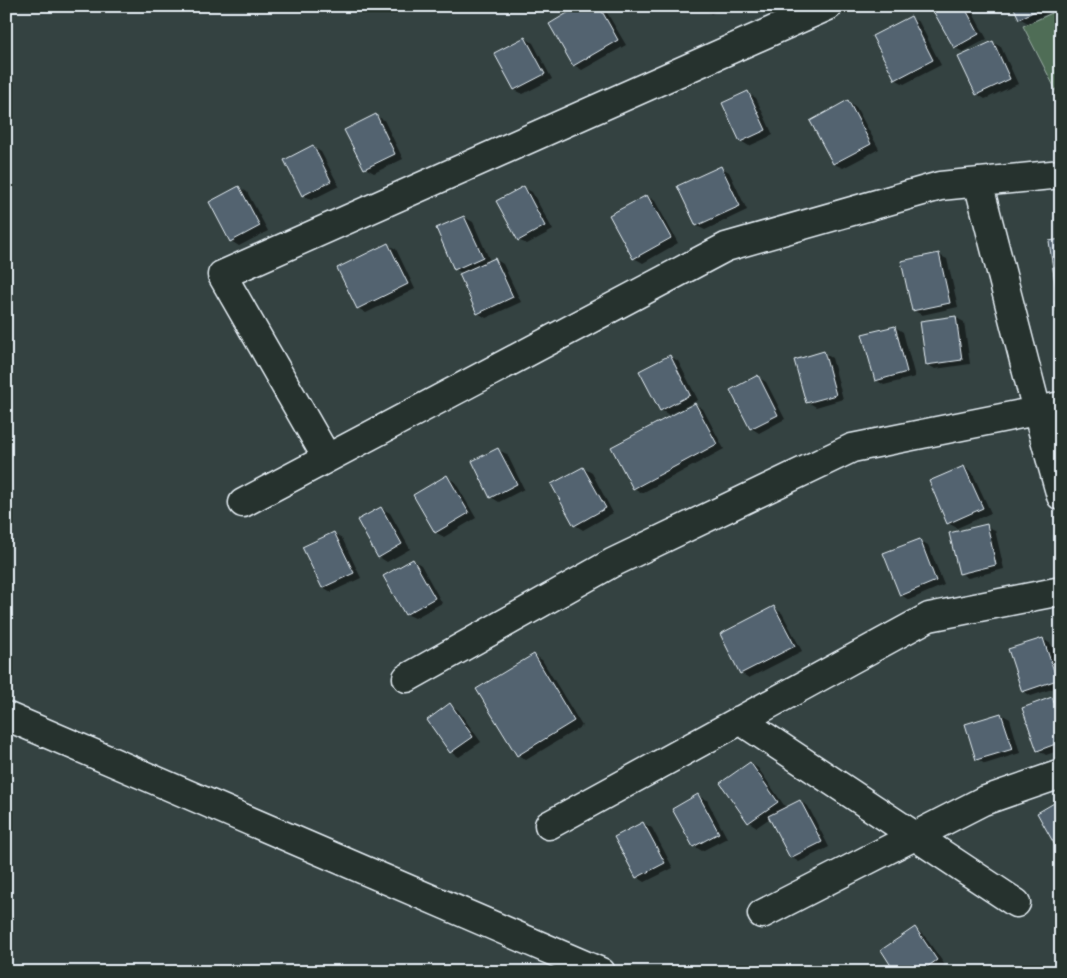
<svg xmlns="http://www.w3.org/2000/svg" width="1067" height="978" viewBox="0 0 1067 978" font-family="Delius,sans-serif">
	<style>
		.green { fill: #506d56; stroke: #9cafa7 }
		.shadow { fill: #0007 }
		.building { fill: #536470; stroke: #e8f1f8 }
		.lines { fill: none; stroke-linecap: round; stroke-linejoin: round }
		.minor-casing { stroke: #e8f1f8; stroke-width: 31 }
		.minor { stroke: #26332d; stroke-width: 28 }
	</style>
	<rect width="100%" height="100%" fill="#344241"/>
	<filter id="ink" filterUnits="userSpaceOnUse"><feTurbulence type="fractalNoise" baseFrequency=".02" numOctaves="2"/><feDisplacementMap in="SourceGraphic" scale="10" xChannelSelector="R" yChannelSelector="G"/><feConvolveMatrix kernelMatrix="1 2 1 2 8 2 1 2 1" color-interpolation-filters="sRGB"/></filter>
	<g filter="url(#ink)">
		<path class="green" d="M 1061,9 L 1061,100 L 1023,26 Z"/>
		<path class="shadow" d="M 582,6 L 603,6 L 626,45 L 582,70 L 574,65 Z
			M 702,6 L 725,6 L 711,14 Z
			M 939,6 L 969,6 L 987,39 L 963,52 L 954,47 Z
			M 1014,6 L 1058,6 L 1059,8 L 1028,23 L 1019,18 Z
			M 911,18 L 919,22 L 941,65 L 904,84 L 895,79 Z
			M 525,38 L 533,43 L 552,79 L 523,94 L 515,90 Z
			M 992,42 L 1001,47 L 1018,84 L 985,99 L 977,94 Z
			M 748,93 L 756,98 L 773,135 L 749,146 L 741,141 Z
			M 848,102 L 856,107 L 879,149 L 843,168 L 834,164 L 812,121 Z
			M 376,116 L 384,120 L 403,159 L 374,173 L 365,168 Z
			M 313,147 L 321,152 L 339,186 L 311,200 L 303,195 Z
			M 721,167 L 729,172 L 747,210 L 705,230 L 697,226 Z
			M 239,187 L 247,192 L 268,231 L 239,246 L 231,241 Z
			M 524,188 L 532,192 L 553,230 L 527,244 L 518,240 Z
			M 647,196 L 655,201 L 678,243 L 643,263 L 634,258 Z
			M 464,217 L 473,222 L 490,261 L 495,259 L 503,264 L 521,302 L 486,318 L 478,313 L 464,274 L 455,269 Z
			M 388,245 L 396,249 L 415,289 L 366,313 L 358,308 Z
			M 939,255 L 947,259 L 958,307 L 922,315 L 913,310 Z
			M 955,317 L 964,322 L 970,364 L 935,369 L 927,364 Z
			M 895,327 L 903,332 L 915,377 L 884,385 L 876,380 Z
			M 823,353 L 832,358 L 843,399 L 816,407 L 808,402 Z
			M 670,356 L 678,361 L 698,400 L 669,415 L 661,410 Z
			M 758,377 L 766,382 L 785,419 L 759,433 L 751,428 Z
			M 695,404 L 703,409 L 724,449 L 642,493 L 634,488 Z
			M 498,450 L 507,454 L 524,489 L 499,502 L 491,497 Z
			M 964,467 L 972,472 L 991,513 L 957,528 L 948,523 Z
			M 583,468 L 592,473 L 613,513 L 583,530 L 575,525 Z
			M 447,477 L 455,482 L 476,518 L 444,537 L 435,532 Z
			M 381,508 L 390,513 L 410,549 L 387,562 L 379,557 Z
			M 986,526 L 995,530 L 1004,569 L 968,578 L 960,573 Z
			M 334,533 L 342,538 L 361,578 L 331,592 L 323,587 Z
			M 919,540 L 928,545 L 944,585 L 909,600 L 901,595 Z
			M 413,560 L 421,565 L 442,603 L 415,618 L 406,614 Z
			M 774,608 L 782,613 L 802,651 L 749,678 L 741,673 Z
			M 1043,639 L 1051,644 L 1061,674 L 1061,686 L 1031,696 L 1023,691 Z
			M 534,655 L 542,660 L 582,726 L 526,760 L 518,755 Z
			M 1052,699 L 1061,704 L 1061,750 L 1046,755 L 1038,750 Z
			M 450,705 L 458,710 L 481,742 L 459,757 L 451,752 L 429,720 Z
			M 1001,714 L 1010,719 L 1020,753 L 985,764 L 977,759 Z
			M 750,763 L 758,768 L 786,808 L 800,801 L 808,806 L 829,847 L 799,862 L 791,857 L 770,818 L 757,827 L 749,822 Z
			M 698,796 L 707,800 L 727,838 L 702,851 L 694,846 Z
			M 643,823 L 652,828 L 673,868 L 645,882 L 637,877 Z
			M 915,929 L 923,934 L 945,965 L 935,972 L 897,972 Z"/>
		<path class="building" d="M 579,6 L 599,6 L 618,40 L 573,66 L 549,24 Z
			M 937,6 L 964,6 L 979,34 L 954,48 L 932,9 Z
			M 1013,6 L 1045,6 L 1019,19 Z
			M 911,16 L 933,60 L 895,80 L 872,36 Z
			M 525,37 L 545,74 L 514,90 L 494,53 Z
			M 993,41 L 1010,79 L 976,95 L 958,57 Z
			M 748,91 L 766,130 L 740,142 L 722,103 Z
			M 848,100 L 871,144 L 833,164 L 810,121 Z
			M 376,114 L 395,154 L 364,169 L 344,130 Z
			M 313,145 L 331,181 L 302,196 L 284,160 Z
			M 721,166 L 740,206 L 696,226 L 677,186 Z
			M 239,186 L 260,226 L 230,242 L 209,202 Z
			M 524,186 L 545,226 L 518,241 L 496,201 Z
			M 647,195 L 671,238 L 633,259 L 609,215 Z
			M 464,216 L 483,257 L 454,270 L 436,228 Z
			M 1061,239 L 1061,289 L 1056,290 L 1049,241 Z
			M 388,243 L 408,284 L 357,309 L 337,268 Z
			M 939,253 L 950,303 L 912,311 L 901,261 Z
			M 495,258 L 513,297 L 477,314 L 459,274 Z
			M 1061,300 L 1061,343 L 1060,343 L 1055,301 Z
			M 956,316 L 962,360 L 926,365 L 920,321 Z
			M 895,326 L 907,372 L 875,381 L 862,334 Z
			M 824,351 L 836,395 L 806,403 L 794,360 Z
			M 670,355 L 690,395 L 660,411 L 639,371 Z
			M 758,375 L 778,415 L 750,429 L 730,390 Z
			M 695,403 L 717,444 L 633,489 L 611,447 Z
			M 498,448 L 517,484 L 490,498 L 472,461 Z
			M 964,466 L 983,508 L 947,524 L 929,481 Z
			M 583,467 L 606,508 L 574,526 L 551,484 Z
			M 447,475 L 469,513 L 435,533 L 413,495 Z
			M 381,507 L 402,544 L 378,558 L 357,520 Z
			M 987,524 L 996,565 L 959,574 L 949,533 Z
			M 334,532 L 354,573 L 322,588 L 302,547 Z
			M 920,539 L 936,581 L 900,596 L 883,553 Z
			M 413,559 L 435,598 L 405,615 L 383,576 Z
			M 774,606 L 795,646 L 740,674 L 720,634 Z
			M 1043,638 L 1057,680 L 1022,692 L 1008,649 Z
			M 534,654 L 574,721 L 517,756 L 476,689 Z
			M 1052,697 L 1061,721 L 1061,742 L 1037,751 L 1022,708 Z
			M 450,703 L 473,737 L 450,753 L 427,720 Z
			M 1001,713 L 1013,749 L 976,760 L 965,724 Z
			M 750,762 L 778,802 L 748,823 L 720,783 Z
			M 698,794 L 719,833 L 693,847 L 672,809 Z
			M 1061,799 L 1061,856 L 1037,813 Z
			M 800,800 L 822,842 L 790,858 L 768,816 Z
			M 643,822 L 665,863 L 636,878 L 614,837 Z
			M 915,927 L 937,960 L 920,972 L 895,972 L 881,950 Z"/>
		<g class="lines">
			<defs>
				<path id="minor" d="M 978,182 L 1037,411 L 1061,496
					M 327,458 L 222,275 L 828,6
					M 243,503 L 726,247 L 940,186 L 1061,174
					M 407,678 L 612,563 L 852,448 L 1061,406
					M 6,716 L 601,972
					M 740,720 L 1016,903
					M 549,825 L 929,617 L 1061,591
					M 762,914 L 983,801 L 1061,774"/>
			</defs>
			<use href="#minor" class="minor-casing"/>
			<use href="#minor" class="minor"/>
		</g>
	</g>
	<rect width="1067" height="978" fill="none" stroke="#26332d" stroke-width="25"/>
	<rect x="12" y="12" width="1042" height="953" fill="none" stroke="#e8f1f8" stroke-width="2" filter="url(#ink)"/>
</svg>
